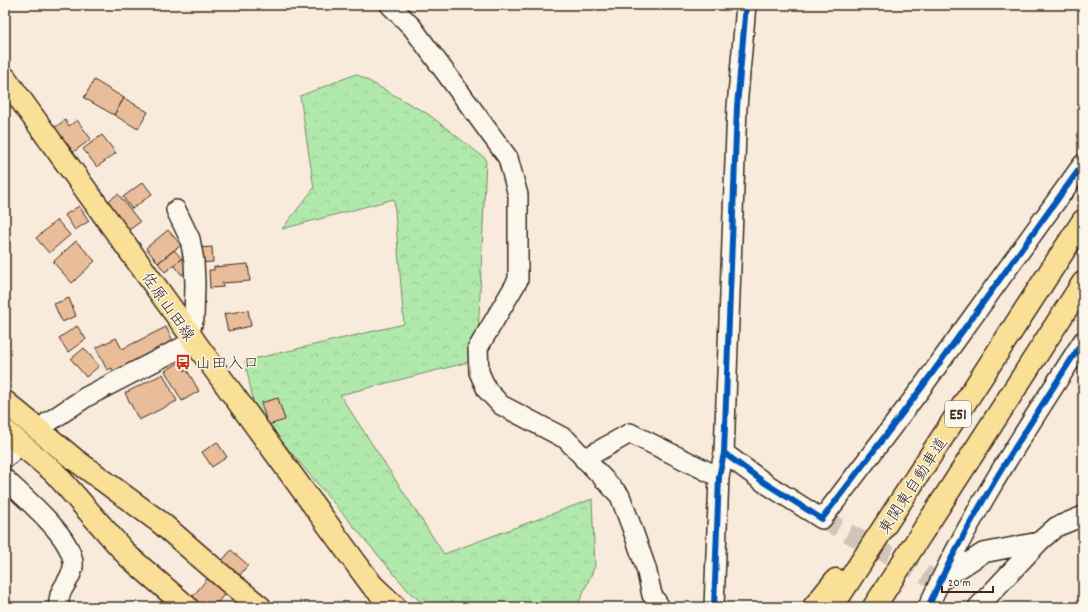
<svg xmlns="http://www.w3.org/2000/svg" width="1088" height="612" viewBox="0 0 1088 612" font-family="Dekko,'Klee One',sans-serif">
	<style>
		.forest { fill: url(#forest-crowns); stroke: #768a65 }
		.building { fill: #eabd9a; stroke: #3b2a1e }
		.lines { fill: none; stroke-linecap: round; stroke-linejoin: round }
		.minor-tunnel { stroke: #d2c4b6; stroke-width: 19; stroke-dasharray: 19 10; stroke-linecap: butt }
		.minor-casing { stroke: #3b2a1e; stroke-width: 22 }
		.major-casing { stroke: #3b2a1e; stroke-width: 25 }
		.highway-casing { stroke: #3b2a1e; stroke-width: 25 }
		.minor { stroke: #fbf7ec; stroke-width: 19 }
		.major { stroke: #fadf96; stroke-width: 22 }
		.highway { stroke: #fadf96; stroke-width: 22 }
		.cycleway-casing { stroke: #fbf7ec; stroke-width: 8 }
		.cycleway { stroke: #0057b8; stroke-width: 6 }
		.labels { text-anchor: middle; stroke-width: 3; stroke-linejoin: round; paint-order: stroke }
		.shield { fill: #fbf7ec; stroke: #75685c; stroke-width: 1 }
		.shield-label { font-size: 15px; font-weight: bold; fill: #3b2a1e }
		.street-label { font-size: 16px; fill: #3b2a1e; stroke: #fbf7ec }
		.poi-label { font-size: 16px; fill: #3b2a1e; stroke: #fbf7ec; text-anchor: start }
	</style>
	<defs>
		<pattern id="forest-crowns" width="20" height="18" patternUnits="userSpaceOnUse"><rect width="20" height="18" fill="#b1e9ac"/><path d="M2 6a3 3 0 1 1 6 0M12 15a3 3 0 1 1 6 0" fill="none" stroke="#99c894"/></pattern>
	</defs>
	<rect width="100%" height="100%" fill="#f8ebdc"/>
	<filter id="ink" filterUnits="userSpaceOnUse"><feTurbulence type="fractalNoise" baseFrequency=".025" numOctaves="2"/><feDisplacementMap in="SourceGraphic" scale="8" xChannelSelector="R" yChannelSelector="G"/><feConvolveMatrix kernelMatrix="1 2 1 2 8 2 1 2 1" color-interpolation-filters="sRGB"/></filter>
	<g filter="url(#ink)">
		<path class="forest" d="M 356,74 L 428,114 L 486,159 L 477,360 L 340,395 L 444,554 L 592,499 L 595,566 L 577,607 L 428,607 L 411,594 L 255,410 L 245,361 L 404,324 L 394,199 L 282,229 L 314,188 L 300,96 Z"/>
		<path class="building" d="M 94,80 L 124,98 L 114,115 L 84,98 Z
			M 124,98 L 148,112 L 138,129 L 114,115 Z
			M 65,120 L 69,126 L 77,120 L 91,139 L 72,153 L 53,129 Z
			M 102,135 L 116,153 L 97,167 L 83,149 Z
			M 143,182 L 152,194 L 132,209 L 123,197 Z
			M 118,194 L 140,222 L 125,233 L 104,204 Z
			M 79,206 L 89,221 L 75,230 L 65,215 Z
			M 57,220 L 70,235 L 49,253 L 36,238 Z
			M 168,230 L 181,245 L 158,263 L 146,248 Z
			M 76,241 L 95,261 L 72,283 L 53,262 Z
			M 212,247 L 213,262 L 197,263 L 196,248 Z
			M 174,250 L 182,259 L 165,272 L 158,263 Z
			M 183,258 L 191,268 L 182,275 L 174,265 Z
			M 248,264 L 250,281 L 222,283 L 223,287 L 210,288 L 209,270 L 214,270 L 214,267 Z
			M 69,298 L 76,316 L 62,322 L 54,304 Z
			M 248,310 L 251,326 L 228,331 L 224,314 Z
			M 77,326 L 86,339 L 68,352 L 59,338 Z
			M 166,327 L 174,343 L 114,374 L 112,368 L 107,370 L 96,348 L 116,338 L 122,349 Z
			M 84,348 L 99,366 L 86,377 L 71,359 Z
			M 180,362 L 185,371 L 187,370 L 199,391 L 182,401 L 165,371 Z
			M 163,374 L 177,401 L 139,420 L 125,393 Z
			M 278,398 L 285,420 L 268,425 L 261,403 Z
			M 217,442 L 227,457 L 212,467 L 202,452 Z
			M 231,550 L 248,565 L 214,607 L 184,607 Z"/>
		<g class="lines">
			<path class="minor-tunnel" d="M 822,519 L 939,582"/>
			<defs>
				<path id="minor" d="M 390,5 L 412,27 L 508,158 L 518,195 L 518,280 L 478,348 L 479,372 L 487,390 L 501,405 L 566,439 L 620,496 L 632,528 L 646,568 L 652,595 L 660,607
					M 176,210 L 190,239 L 194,261 L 195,284 L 194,318 L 189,334
					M 47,423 L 86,397 L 194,341
					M 724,453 L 765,483 L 822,519 L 920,390 L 1083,164
					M 5,458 L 10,454
					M 584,459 L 630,433 L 719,477
					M 5,479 C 24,498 76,539 73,567 C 72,576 65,584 61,592 C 59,597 59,602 58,607
					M 940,581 L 983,553 L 1039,542
					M 714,607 L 719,477 L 724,453 L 737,107 L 746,5
					M 928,607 C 970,513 1028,427 1083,341
					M 978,607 L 1039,542 L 1056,527 L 1083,516"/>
				<path id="major" d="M 5,78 L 187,330 L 194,341 L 355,562 L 372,585 L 395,607"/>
				<path id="highway" d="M 5,402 L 74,459 L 161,523 L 228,581 L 260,607
					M 5,431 L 54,472 L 128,556 L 187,607
					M 814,607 L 836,580
					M 832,607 L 1083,221
					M 874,607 L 1083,283"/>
			</defs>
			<use href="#minor" class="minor-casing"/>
			<use href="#major" class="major-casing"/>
			<use href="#highway" class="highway-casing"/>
			<use href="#minor" class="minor"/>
			<use href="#major" class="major"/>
			<use href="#highway" class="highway"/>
			<defs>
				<path id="cycleway" d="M 724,453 L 765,483 L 822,519 L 920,390 L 1083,164
					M 714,607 L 719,477 L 724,453 L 737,107 L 746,5
					M 928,607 C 970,513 1028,427 1083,341"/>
			</defs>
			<use href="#cycleway" class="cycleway-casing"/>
			<use href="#cycleway" class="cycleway"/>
		</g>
	</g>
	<defs>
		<symbol id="bus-bare" viewBox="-9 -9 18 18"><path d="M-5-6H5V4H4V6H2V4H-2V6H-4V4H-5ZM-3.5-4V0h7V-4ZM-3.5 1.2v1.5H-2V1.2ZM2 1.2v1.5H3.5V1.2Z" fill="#c8321e" stroke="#fbf7ec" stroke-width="2.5" paint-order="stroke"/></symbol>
	</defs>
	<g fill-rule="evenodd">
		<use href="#bus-bare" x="172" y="351" width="22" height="22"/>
	</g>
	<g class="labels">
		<rect class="shield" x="945" y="401" width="26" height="26" rx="3"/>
		<g class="shield-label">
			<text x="958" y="419">E51</text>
		</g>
		<g class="street-label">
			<text transform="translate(169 306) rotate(55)" y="6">佐原山田線</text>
			<text transform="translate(912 485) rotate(-57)" y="6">東関東自動車道</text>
		</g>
		<g class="poi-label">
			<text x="195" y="368">山田入口</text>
		</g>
	</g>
	<rect width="1088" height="612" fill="none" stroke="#fbf7ec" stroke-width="20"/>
	<rect x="10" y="10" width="1068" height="592" fill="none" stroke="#3b2a1e" stroke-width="1.5" filter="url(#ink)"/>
	<path d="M942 586v6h51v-6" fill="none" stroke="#3b2a1e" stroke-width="2"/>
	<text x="948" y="586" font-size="12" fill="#3b2a1e" stroke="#fbf7ec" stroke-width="3" paint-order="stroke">20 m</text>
</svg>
